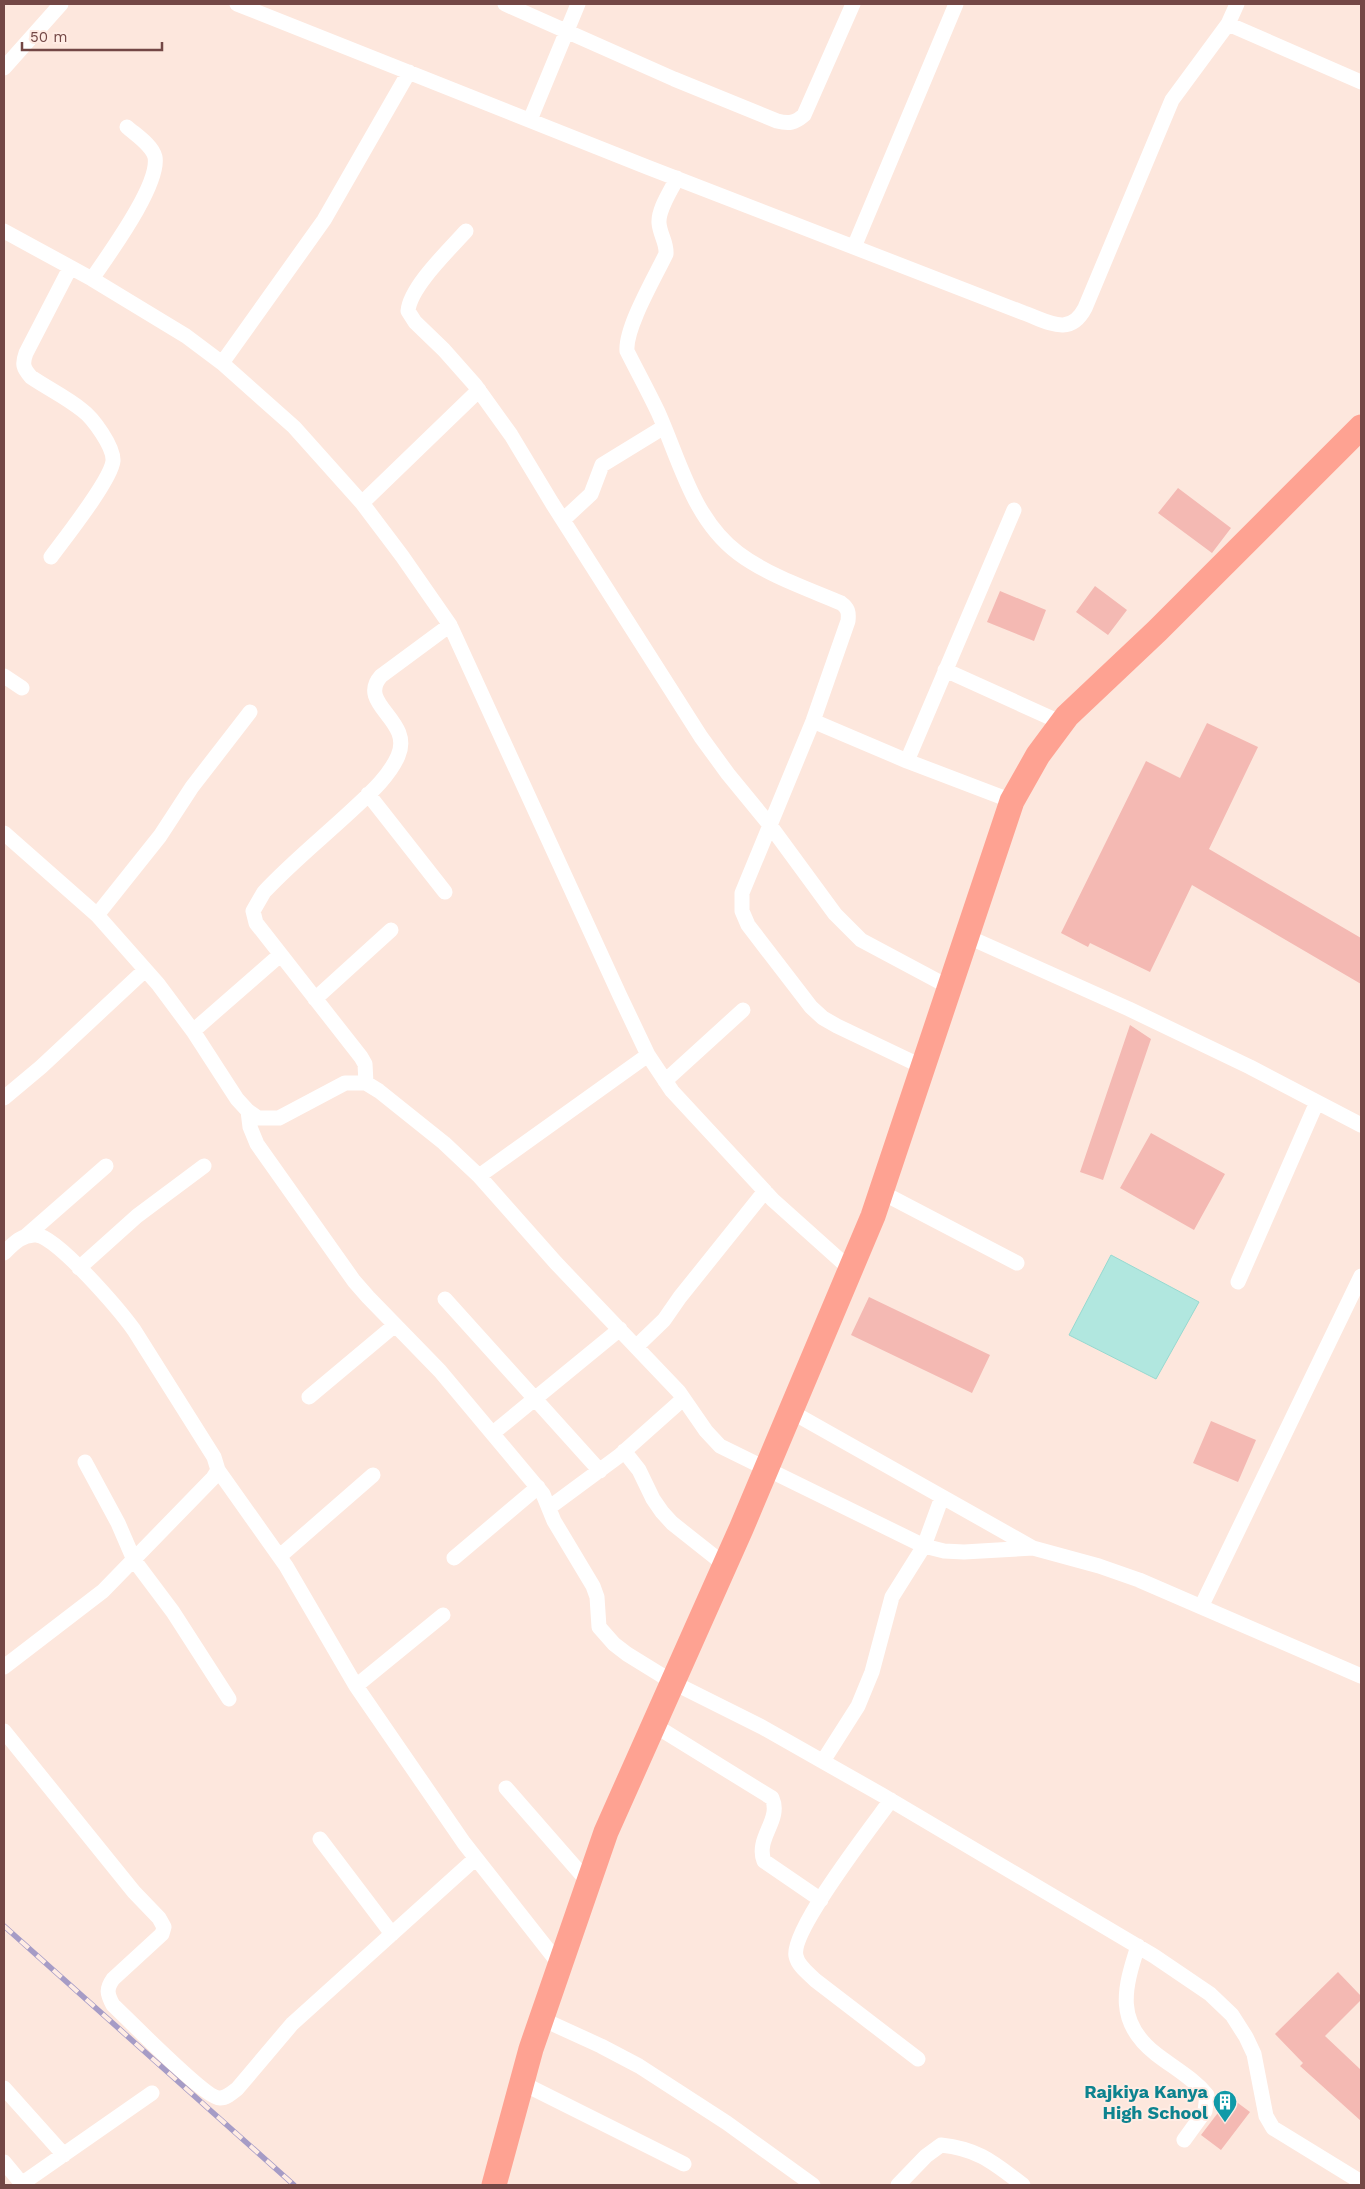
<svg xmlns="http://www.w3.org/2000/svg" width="1365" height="2189" viewBox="0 0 1365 2189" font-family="'Work Sans',sans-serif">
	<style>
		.water { fill: #b1e7df; stroke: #97d9d0 }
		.building { fill: #f4b9b3 }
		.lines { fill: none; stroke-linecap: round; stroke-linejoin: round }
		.minor { stroke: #fff; stroke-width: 15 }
		.trunk { stroke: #fea292; stroke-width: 25 }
		.rail-casing { stroke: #a69cc6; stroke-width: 5.5 }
		.rail { stroke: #ffece4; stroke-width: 4; stroke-dasharray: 11; stroke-linecap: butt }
		.labels { text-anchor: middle; stroke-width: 4; stroke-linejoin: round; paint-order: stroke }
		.culture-label { font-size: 18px; font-weight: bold; fill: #0d838f; stroke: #ffece4; text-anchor: end }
	</style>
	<rect width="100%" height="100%" fill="#fde7dd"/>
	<path class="water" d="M 1111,1255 L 1199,1302 L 1156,1379 L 1069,1335 Z"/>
	<path class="building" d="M 1178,488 L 1231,528 L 1212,553 L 1158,513 Z
		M 1095,586 L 1127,610 L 1108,635 L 1076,612 Z
		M 1000,591 L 1046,610 L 1034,641 L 987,622 Z
		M 1207,723 L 1258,747 L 1209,849 L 1361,938 L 1361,984 L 1192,885 L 1150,972 L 1090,943 L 1088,947 L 1061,933 L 1146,761 L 1180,778 Z
		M 1130,1025 L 1151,1039 L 1103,1180 L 1080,1172 Z
		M 1151,1133 L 1225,1174 L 1194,1230 L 1120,1188 Z
		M 869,1297 L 990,1355 L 972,1393 L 851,1335 Z
		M 1211,1421 L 1256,1440 L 1238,1482 L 1193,1463 Z
		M 1338,1972 L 1361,1996 L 1361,2000 L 1325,2036 L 1361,2070 L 1361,2121 L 1300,2066 L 1303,2063 L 1275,2034 Z
		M 1230,2097 L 1250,2112 L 1221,2150 L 1201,2135 Z"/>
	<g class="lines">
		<path class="minor" d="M 237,4 L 647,167 L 1024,313 C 1049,322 1070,337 1085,308 L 1172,100 L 1228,24 L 1237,4
			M 505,4 L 674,79 L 777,121 C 789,124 795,123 804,115 L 853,4
			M 1228,24 L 1361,82
			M 4,68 L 61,4
			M 530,120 L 578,4
			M 677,178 C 671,191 658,209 659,223 C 660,235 667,243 666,254 C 655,277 625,328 627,351 C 637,371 648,391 658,412 C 680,461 693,519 738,553 C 767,575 808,589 841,603 C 848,608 849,612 848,621 L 813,721 L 742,893 L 742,911 L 748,925 L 811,1007 L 823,1018 L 837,1026 L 923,1067
			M 4,231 L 92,279 L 186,336 L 222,363 L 294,427 L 362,503 L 402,556 L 450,625 L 620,996 L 648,1055 L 672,1091 L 773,1200 L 850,1269
			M 466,231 C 449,250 410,287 408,311 L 415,322 L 444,350 L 475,385 L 511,435 L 552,503 L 701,737 L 728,774 L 769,824 L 835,914 L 861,940 L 949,987
			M 854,247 L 956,4
			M 92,279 C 108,255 160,185 155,157 C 152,145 136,135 127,127
			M 222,363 L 324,220 L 409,72
			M 362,503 L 479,390
			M 563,520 L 591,494 L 602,465 L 664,427
			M 51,557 C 65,538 111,480 113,461 C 114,447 93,418 82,410 C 66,397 47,388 31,377 C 23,368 22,364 26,353 L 70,268
			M 945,670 L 1062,723
			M 4,676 L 22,688
			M 813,721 L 907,761 L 1012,801
			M 907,761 L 1014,510
			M 368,794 L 445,892
			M 4,833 L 97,915 L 158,984 L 193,1031 L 237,1099 L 248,1111 L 258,1118 L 279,1118 L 345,1083 L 366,1083 L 379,1091 L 444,1143 L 479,1176 L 556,1263 L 679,1392 L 706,1431 L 720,1446 L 924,1546 L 944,1551 L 964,1552 L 1033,1548 L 1099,1566 L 1139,1580 L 1361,1676
			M 97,915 L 160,836 L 192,787 L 250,712
			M 966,936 L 1129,1009 L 1250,1067 L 1361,1125
			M 315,999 L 391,930
			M 193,1031 L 280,955
			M 665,1081 L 743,1010
			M 366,1083 L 365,1064 L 361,1057 L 256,923 L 253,911 L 264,892 C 291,863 322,838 351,811 C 368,795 389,777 398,756 C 414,720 356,704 381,676 L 450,625
			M 4,1098 L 41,1067 L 145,970
			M 248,1111 L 250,1127 L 257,1144 L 354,1281 L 368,1297 L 440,1371 L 543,1494 L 554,1521 L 593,1586 L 597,1597 L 599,1627 L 614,1644 L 627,1654 L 674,1683 L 762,1727 L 882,1795 L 1154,1956 L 1210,1994 L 1232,2015 L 1246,2037 L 1254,2054 L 1266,2116 L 1273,2128 L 1361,2182
			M 479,1176 L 648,1055
			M 881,1192 L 1017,1263
			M 26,1236 L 106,1166
			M 4,1253 C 13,1244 22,1234 36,1235 C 57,1236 121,1312 134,1330 L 214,1457 L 218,1470 L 213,1478 L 103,1591 L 4,1667
			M 79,1268 L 137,1216 L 204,1166
			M 1238,1282 L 1317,1102
			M 445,1299 L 600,1471
			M 637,1346 L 664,1320 L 680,1297 L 765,1191
			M 309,1397 L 395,1325
			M 790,1411 L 1033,1548
			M 493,1433 L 620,1329
			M 624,1451 L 639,1470 L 653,1499 L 662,1512 L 672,1523 L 725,1565
			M 85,1462 L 118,1523 L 134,1560 L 173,1612 L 229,1699
			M 218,1470 L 286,1566 L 356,1686 L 464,1843 L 560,1965
			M 550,1507 L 619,1456 L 683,1399
			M 280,1556 L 373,1475
			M 454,1558 L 538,1487
			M 1201,1607 L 1361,1276
			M 356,1686 L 443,1615
			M 654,1725 L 772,1798 C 782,1820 755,1838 764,1861 L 821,1900
			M 4,1731 L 134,1892 L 159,1918 L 164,1927 L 162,1934 L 113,1979 C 106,1989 107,1994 113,2005 C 128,2019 206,2099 220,2098 C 226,2098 232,2093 237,2089 L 292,2024 L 476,1858
			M 823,1761 L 858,1706 L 872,1672 L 892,1597 L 924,1546 L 942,1497
			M 506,1788 L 589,1883
			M 891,1800 C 873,1825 790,1931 796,1956 C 798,1966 808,1973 815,1980 L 918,2059
			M 320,1839 L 392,1934
			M 1138,1946 C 1124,1989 1115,2022 1156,2054 C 1174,2068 1193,2078 1207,2095 L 1205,2111 L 1184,2140
			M 542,2019 L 601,2046 L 639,2066 L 727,2123 L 813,2185
			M 522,2083 L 684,2164
			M 4,2088 L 64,2155
			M 4,2162 L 23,2185
			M 20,2185 L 152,2093
			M 898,2185 L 926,2156 L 941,2145 C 979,2149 994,2163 1023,2185"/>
		<path class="trunk" d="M 494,2185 L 531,2049 L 606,1832 L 741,1529 L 873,1216 L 1012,801 L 1038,755 L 1067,716 L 1157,631 L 1361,427"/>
		<defs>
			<path id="rail" d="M 4,1926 L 294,2185"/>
		</defs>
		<use href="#rail" class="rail-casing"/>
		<use href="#rail" class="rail"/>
	</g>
	<defs>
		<symbol id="building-pin" viewBox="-11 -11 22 30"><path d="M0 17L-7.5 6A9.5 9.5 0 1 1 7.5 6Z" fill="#0f9aa8" stroke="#ffece4"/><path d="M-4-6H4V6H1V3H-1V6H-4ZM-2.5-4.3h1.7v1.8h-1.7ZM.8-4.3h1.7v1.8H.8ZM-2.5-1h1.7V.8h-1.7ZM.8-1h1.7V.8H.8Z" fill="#fff"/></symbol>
	</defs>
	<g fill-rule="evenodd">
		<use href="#building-pin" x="1211" y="2088" width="28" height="38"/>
	</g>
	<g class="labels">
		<g class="culture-label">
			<text x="1208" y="2098">Rajkiya Kanya<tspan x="1208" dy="21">High School</tspan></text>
		</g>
	</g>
	<rect width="1365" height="2189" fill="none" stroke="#734745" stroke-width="10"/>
	<path d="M22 42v8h140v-8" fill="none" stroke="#734745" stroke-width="2.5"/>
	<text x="30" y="42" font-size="15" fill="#734745" stroke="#ffece4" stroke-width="4" paint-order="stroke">50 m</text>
</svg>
